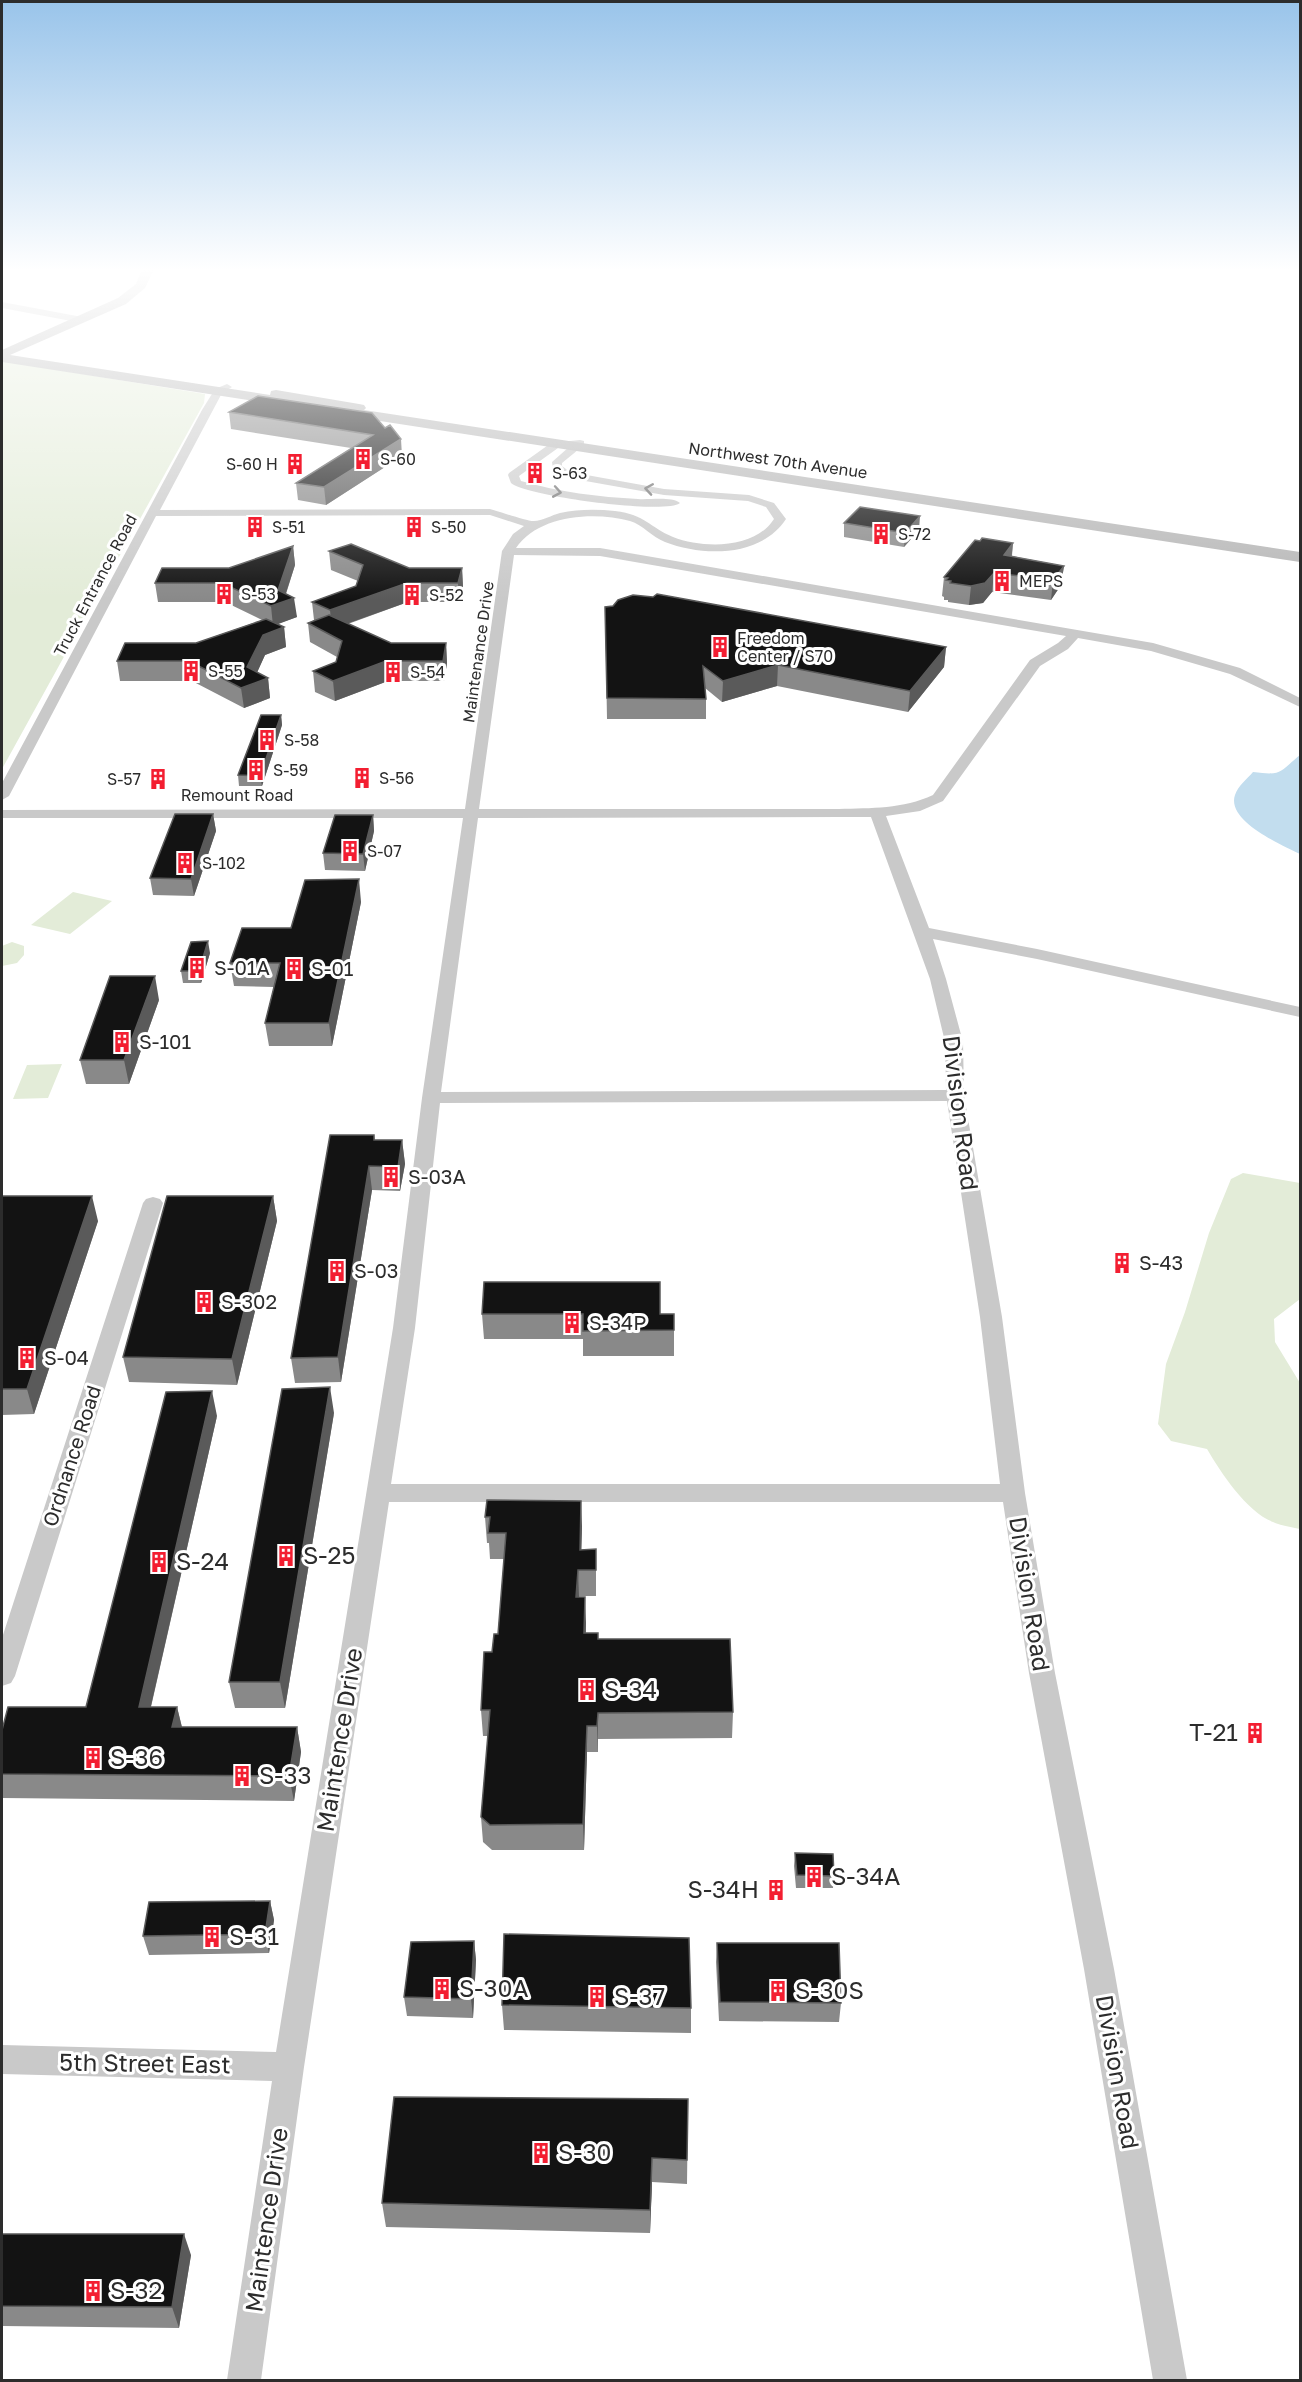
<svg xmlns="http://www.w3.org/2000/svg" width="1302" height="2382" viewBox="0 0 1302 2382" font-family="'Golos Text',sans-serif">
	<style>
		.green { fill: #e3ecd8 }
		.water { fill: #c2ddee }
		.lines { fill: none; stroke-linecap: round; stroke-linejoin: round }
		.street { fill: #c9c9c9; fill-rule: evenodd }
		.secondary { fill: #b6b6b6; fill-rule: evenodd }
		.wall { fill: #898989 }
		.shaded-wall { fill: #5a5a5a }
		.building { fill: #131313; stroke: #5a5a5a; stroke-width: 1.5 }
		.oneway { stroke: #737373 }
		.labels { text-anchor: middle; stroke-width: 6; stroke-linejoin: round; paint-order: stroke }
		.far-poi-label { font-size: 16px; fill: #2c2c2c; stroke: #fff; text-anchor: start }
		.far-street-label { font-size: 16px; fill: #2c2c2c; stroke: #fff }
		.poi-label { font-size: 20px; fill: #2c2c2c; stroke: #fff; text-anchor: start }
		.street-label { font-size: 20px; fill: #2c2c2c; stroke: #fff }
		.near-street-label { font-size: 24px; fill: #2c2c2c; stroke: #fff }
		.near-poi-label { font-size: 24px; fill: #2c2c2c; stroke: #fff; text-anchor: start }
	</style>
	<rect width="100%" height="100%" fill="#fff"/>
	<path class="green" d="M 2,361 L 205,394 L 204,403 L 2,769 Z
		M 73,892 L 112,901 L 70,934 L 31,925 Z
		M 12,942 L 24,946 L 24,955 L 17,963 L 2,966 L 2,946 Z
		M 62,1064 L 48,1098 L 13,1099 L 27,1065 Z
		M 1243,1173 L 1300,1183 L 1300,1299 L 1274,1319 L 1275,1342 L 1300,1383 L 1300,1529 C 1292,1527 1281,1526 1273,1522 C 1247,1512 1221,1473 1207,1449 L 1171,1441 L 1158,1424 L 1166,1364 L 1185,1312 L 1209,1233 L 1231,1179 Z"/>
	<path class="water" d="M 1300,755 L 1300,854 C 1282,845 1226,821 1235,795 C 1238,786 1247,779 1253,772 C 1283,776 1279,772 1300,755 Z"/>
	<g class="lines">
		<path class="street" d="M 2,302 L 82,317 L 86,320 L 82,323 L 2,308 Z
			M 227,384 L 232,387 L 222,393 L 160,510 L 490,509 C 498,511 529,522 534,521 C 542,521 552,515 560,513 C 578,509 597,509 615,511 C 646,515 649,527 673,537 C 704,549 755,549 774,519 L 766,507 L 748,501 L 664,495 L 563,477 L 553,469 L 552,462 L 569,447 L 558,448 L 519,476 L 521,481 C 559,492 599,497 638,499 C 650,500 671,496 680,503 C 665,515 526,496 511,483 L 508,475 L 509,473 L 551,443 L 580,440 L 584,441 L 584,445 L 562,463 L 562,466 L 570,472 L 664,489 L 749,495 L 774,503 L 786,519 C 761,557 704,557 665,542 C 652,537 643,525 630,521 C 594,511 538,515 516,548 L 600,548 L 1153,643 L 1240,668 L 1300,698 L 1300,707 L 1230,674 L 1151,651 L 1078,638 L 1068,649 L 1040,666 L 943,801 L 920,811 L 886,816 L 929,928 L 1037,949 L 1300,1007 L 1300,1017 L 1037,959 L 933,939 L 946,979 L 963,1042 L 964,1095 L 1002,1317 L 1025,1493 L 1055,1673 L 1114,1969 L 1187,2380 L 1153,2380 L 1084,1969 L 1029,1673 L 1003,1502 L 389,1502 L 304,2067 L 261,2380 L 227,2380 L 272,2081 L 2,2074 L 2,2045 L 276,2052 L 393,1328 L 422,1098 L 463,818 L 2,818 L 2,810 L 465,809 L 502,551 L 513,534 L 524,526 L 490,515 L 156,516 L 9,796 L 2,800 L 2,783 L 202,410 L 215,389 ZM 514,555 L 600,556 L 1066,636 L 1058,643 L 1030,660 L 933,795 C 903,809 871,808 839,809 L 479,809 ZM 839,817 L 871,817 L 930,979 L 945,1042 L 946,1090 L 441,1092 L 478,818 ZM 947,1101 L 980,1317 L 1000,1484 L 391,1484 L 415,1328 L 440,1103 Z
			M 153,1197 L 160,1199 L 163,1203 L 15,1676 L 11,1683 L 2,1686 L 2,1638 L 143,1203 L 146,1199 Z"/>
		<path class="secondary" d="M 143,267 L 155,267 L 145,288 L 126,304 L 10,355 L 270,395 L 271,391 L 276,390 L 359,404 L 364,405 L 366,408 L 364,410 L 1300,552 L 1300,562 L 341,415 L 336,414 L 334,411 L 336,408 L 300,402 L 299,406 L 294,407 L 2,362 L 2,350 L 118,298 L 136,284 Z"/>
	</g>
	<path class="wall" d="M 229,412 L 385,428 L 402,456 L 326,505 L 298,500 L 296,483 L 351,448 L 231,429 Z
		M 844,523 L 919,530 L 904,547 L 844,537 Z
		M 1013,543 L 1012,556 L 1064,566 L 1061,585 L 1051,600 L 992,592 L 983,603 L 969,605 L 948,602 L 948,600 L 944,600 L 944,597 L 942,596 L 944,577 Z
		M 293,546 L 295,565 L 286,594 L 297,617 L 277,624 L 284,627 L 286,647 L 265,655 L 257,672 L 268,678 L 270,698 L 244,708 L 192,681 L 120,681 L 117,661 L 196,643 L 262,620 L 225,602 L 158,602 L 155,583 L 229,568 Z
		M 329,551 L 409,568 L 462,568 L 463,587 L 459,602 L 408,602 L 348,624 L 391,643 L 446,643 L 447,663 L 444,681 L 388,681 L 335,701 L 315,692 L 313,671 L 336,662 L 337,657 L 310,642 L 308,623 L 314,620 L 312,602 L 356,586 L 358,581 L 331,570 Z
		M 605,607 L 946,647 L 944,667 L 908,712 L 777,686 L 722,702 L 705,688 L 706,699 L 706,719 L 607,719 Z
		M 281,715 L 282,725 L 262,786 L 239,786 L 238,775 Z
		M 213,814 L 216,831 L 194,896 L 153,895 L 150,878 Z
		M 373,815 L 374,831 L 365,871 L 325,870 L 323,853 Z
		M 361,902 L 332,1046 L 269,1046 L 265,1023 L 274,987 L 234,986 L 230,963 L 291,928 Z
		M 210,953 L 201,983 L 183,983 L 181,971 Z
		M 159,1000 L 129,1084 L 86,1084 L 80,1060 Z
		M 374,1135 L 375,1140 L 402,1140 L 405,1164 L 400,1191 L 372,1190 L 341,1382 L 295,1383 L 291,1358 Z
		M 2,1196 L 98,1221 L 34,1414 L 2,1415 Z
		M 273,1196 L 277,1221 L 237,1385 L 129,1382 L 123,1357 Z
		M 482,1314 L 674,1314 L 674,1356 L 583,1356 L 583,1339 L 484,1339 Z
		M 334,1413 L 285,1708 L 235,1708 L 229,1682 Z
		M 217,1416 L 151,1707 L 177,1707 L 182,1727 L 297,1727 L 301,1752 L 294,1801 L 2,1798 L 2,1730 L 86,1707 Z
		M 485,1517 L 582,1526 L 581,1550 L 596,1549 L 596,1596 L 579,1596 L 586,1623 L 586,1633 L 733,1712 L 732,1738 L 598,1739 L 598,1752 L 587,1752 L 584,1850 L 492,1850 L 483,1842 L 481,1817 L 488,1736 L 483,1736 L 481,1710 L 492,1652 L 498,1634 L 504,1559 L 490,1559 L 489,1543 L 487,1543 Z
		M 795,1853 L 834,1876 L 833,1888 L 796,1888 L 794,1866 Z
		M 270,1901 L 274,1920 L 269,1953 L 149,1955 L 143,1936 Z
		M 474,1941 L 476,1960 L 473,2018 L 407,2016 L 404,1997 Z
		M 717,1943 L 841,2003 L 839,2022 L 719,2021 L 716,1962 Z
		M 502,2005 L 691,2008 L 691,2033 L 504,2030 Z
		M 688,2099 L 687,2184 L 652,2182 L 650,2233 L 386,2227 L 382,2203 Z
		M 2,2234 L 191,2255 L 179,2328 L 2,2326 Z"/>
	<path class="shaded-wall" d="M 401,439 L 402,456 L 326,505 L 324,487 Z
		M 920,516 L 919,530 L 904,547 L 905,533 Z
		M 1013,543 L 1011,562 L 1004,555 Z
		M 293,546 L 295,565 L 283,602 L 294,598 L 297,617 L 273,626 L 271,606 L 278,590 Z
		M 1064,566 L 1061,585 L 1051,600 L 1053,580 Z
		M 462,568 L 463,587 L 459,602 L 458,583 Z
		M 994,573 L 992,592 L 983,603 L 969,605 L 971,586 Z
		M 407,583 L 408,602 L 332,629 L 330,610 Z
		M 284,627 L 286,647 L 265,655 L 252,684 L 268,678 L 270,698 L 244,708 L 241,688 L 247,667 L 263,635 Z
		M 446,643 L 447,663 L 444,681 L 443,661 Z
		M 946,647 L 944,667 L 908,712 L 910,691 Z
		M 386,661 L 388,681 L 335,701 L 333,681 Z
		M 778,665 L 777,686 L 722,702 L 723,681 Z
		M 281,715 L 282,725 L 262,786 L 260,776 Z
		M 213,814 L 216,831 L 194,896 L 191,879 Z
		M 373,815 L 374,831 L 365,871 L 363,854 Z
		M 359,879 L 361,902 L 332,1046 L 329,1023 Z
		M 208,941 L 210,953 L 201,983 L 199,971 Z
		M 155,976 L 159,1000 L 129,1084 L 124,1060 Z
		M 402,1140 L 405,1164 L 400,1191 L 398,1167 Z
		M 369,1166 L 372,1190 L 341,1382 L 338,1357 Z
		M 92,1196 L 98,1221 L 34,1414 L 27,1389 Z
		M 273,1196 L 277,1221 L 237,1385 L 232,1359 Z
		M 330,1387 L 334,1413 L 285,1708 L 280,1682 Z
		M 212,1391 L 217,1416 L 145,1732 L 139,1707 Z
		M 581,1501 L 582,1526 L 581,1570 L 580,1550 Z
		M 578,1570 L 579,1596 L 577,1623 L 576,1597 Z
		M 585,1597 L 586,1623 L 585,1659 L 584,1633 Z
		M 177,1707 L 183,1732 L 172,1727 Z
		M 598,1713 L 598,1752 L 597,1726 Z
		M 587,1726 L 587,1752 L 584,1850 L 583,1824 Z
		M 297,1727 L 301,1752 L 294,1801 L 289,1776 Z
		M 270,1901 L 274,1920 L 269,1953 L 265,1934 Z
		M 474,1941 L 476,1960 L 473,2018 L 471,1999 Z
		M 652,2158 L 652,2182 L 650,2233 L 650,2210 Z
		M 184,2234 L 191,2255 L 179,2328 L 172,2307 Z"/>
	<path class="building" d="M 258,396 L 372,413 L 385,428 L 390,425 L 401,439 L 324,487 L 296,483 L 373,435 L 229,412 Z
		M 860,507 L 920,516 L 905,533 L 844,523 Z
		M 982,538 L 1013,543 L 1004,555 L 1064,566 L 1053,580 L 994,573 L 985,583 L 971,586 L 950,583 L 951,581 L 946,580 L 948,578 L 944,577 L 975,540 L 980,541 Z
		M 351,544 L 409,568 L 462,568 L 458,583 L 407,583 L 330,610 L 312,602 L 356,586 L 363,565 L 329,551 Z
		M 293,546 L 278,590 L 294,598 L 271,606 L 222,583 L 155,583 L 162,568 L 229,568 Z
		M 657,594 L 946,647 L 910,691 L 778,665 L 723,681 L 703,666 L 706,699 L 607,698 L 605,607 L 613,606 L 618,600 L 633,595 L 653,597 Z
		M 329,615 L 391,643 L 446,643 L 443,661 L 386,661 L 333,681 L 313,671 L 336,662 L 342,641 L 308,623 Z
		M 266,619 L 284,627 L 263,635 L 247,667 L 268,678 L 241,688 L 189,661 L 117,661 L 125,643 L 196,643 Z
		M 261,715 L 281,715 L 260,776 L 238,775 Z
		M 175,814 L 213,814 L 191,879 L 150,878 Z
		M 335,815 L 373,815 L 363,854 L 323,853 Z
		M 359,879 L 329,1023 L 265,1023 L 280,963 L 230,963 L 242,928 L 291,928 L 305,880 Z
		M 208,941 L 199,971 L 181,971 L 191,942 Z
		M 110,976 L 155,976 L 124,1060 L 80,1060 Z
		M 330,1135 L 374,1135 L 374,1140 L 402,1140 L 398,1167 L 369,1166 L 338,1357 L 291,1358 Z
		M 2,1196 L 92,1196 L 27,1389 L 2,1389 Z
		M 167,1196 L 273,1196 L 232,1359 L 123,1357 Z
		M 484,1282 L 660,1282 L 660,1314 L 674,1314 L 674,1330 L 583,1331 L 583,1314 L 482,1314 Z
		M 330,1387 L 280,1682 L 229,1682 L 282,1389 Z
		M 212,1391 L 139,1707 L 177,1707 L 172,1727 L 297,1727 L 289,1776 L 2,1774 L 2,1730 L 8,1707 L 86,1707 L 166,1392 Z
		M 487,1500 L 581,1501 L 580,1550 L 596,1549 L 596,1570 L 578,1570 L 576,1597 L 585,1597 L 584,1633 L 598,1633 L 598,1639 L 730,1639 L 733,1712 L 598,1713 L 597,1726 L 587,1726 L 583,1824 L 490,1825 L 481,1817 L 490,1710 L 481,1710 L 484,1652 L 492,1652 L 494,1634 L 498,1634 L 506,1533 L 488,1533 L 490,1517 L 485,1517 Z
		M 795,1853 L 833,1854 L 834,1876 L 797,1875 Z
		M 270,1901 L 265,1934 L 143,1936 L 149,1902 Z
		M 504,1934 L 689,1938 L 691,2008 L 502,2005 Z
		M 474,1941 L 471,1999 L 404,1997 L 411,1942 Z
		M 717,1943 L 839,1943 L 841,2003 L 720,2002 Z
		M 394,2097 L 688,2099 L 687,2160 L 652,2158 L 650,2210 L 382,2203 Z
		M 2,2234 L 184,2234 L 172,2307 L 2,2306 Z"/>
	<defs><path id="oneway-chevron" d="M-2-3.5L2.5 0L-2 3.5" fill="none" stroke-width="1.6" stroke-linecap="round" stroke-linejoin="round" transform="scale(1.5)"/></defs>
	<g class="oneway">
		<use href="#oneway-chevron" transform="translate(649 489) rotate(-171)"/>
		<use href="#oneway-chevron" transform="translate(557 492) rotate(10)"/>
	</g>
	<linearGradient id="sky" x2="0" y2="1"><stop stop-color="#99c4ea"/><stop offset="0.45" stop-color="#fff"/><stop offset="1" stop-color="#fff" stop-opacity="0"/></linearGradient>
	<rect width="1302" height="600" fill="url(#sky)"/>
	<defs>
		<symbol id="building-bare" viewBox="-9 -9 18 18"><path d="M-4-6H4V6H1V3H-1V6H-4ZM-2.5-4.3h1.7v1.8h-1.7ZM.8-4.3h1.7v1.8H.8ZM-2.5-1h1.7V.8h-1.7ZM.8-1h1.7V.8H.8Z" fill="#f31e31" stroke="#fff" stroke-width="2.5" paint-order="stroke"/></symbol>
	</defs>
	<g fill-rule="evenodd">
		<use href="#building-bare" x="348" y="444" width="30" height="30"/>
		<use href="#building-bare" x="280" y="449" width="30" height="30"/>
		<use href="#building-bare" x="520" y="458" width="30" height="30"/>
		<use href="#building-bare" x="240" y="512" width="30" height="30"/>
		<use href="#building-bare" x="399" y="512" width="30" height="30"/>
		<use href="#building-bare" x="866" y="519" width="30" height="30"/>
		<use href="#building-bare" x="987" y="566" width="30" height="30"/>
		<use href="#building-bare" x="209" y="579" width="30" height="30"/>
		<use href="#building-bare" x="397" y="580" width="30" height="30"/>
		<use href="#building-bare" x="705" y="632" width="30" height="30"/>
		<use href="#building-bare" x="176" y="656" width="30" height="30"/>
		<use href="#building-bare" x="378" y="657" width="30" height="30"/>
		<use href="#building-bare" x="252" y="725" width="30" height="30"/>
		<use href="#building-bare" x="241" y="755" width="30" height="30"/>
		<use href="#building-bare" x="347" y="763" width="30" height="30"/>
		<use href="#building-bare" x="143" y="764" width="30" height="30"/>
		<use href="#building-bare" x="335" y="836" width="30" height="30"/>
		<use href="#building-bare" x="170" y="848" width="30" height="30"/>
		<use href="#building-bare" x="182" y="953" width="30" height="30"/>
		<use href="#building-bare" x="279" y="954" width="30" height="30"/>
		<use href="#building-bare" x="107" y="1027" width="30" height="30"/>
		<use href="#building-bare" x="376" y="1162" width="30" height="30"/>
		<use href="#building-bare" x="1107" y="1248" width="30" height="30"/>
		<use href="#building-bare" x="322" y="1256" width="30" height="30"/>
		<use href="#building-bare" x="189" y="1287" width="30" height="30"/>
		<use href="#building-bare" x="557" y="1308" width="30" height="30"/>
		<use href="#building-bare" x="12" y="1343" width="30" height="30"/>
		<use href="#building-bare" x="271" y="1541" width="30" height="30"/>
		<use href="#building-bare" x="144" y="1547" width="30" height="30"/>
		<use href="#building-bare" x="572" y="1675" width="30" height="30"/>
		<use href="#building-bare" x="1240" y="1718" width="30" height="30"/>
		<use href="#building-bare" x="78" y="1743" width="30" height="30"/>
		<use href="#building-bare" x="227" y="1761" width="30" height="30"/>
		<use href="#building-bare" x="799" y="1862" width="30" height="30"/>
		<use href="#building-bare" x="761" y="1875" width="30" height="30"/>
		<use href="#building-bare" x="197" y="1922" width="30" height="30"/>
		<use href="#building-bare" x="427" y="1974" width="30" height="30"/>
		<use href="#building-bare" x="763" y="1976" width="30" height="30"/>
		<use href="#building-bare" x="582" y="1982" width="30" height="30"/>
		<use href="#building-bare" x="526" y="2138" width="30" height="30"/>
		<use href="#building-bare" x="78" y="2276" width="30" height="30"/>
	</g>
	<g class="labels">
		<g class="far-poi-label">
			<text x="380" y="465">S-60</text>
			<text x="278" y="470" text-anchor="end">S-60 H</text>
			<text x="552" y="479">S-63</text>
			<text x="272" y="533">S-51</text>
			<text x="431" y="533">S-50</text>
			<text x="898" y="540">S-72</text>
			<text x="1019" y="587">MEPS</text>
			<text x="241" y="600">S-53</text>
			<text x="429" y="601">S-52</text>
			<text x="737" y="644">Freedom<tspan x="737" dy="18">Center / S70</tspan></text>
			<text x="208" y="677">S-55</text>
			<text x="410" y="678">S-54</text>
			<text x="284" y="746">S-58</text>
			<text x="273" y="776">S-59</text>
			<text x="379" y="784">S-56</text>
			<text x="141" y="785" text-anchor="end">S-57</text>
			<text x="367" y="857">S-07</text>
			<text x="202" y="869">S-102</text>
		</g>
		<g class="far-street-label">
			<text transform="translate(778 460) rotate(8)" y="6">Northwest 70th Avenue</text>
			<text transform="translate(95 585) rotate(-62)" y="6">Truck Entrance Road</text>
			<text transform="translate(478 652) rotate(-82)" y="6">Maintenance Drive</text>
			<text x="237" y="801">Remount Road</text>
		</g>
		<g class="poi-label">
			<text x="214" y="975">S-01A</text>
			<text x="311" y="976">S-01</text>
			<text x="139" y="1049">S-101</text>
			<text x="408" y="1184">S-03A</text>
			<text x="1139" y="1270">S-43</text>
			<text x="354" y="1278">S-03</text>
			<text x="221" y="1309">S-302</text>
			<text x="589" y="1330">S-34P</text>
			<text x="44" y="1365">S-04</text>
		</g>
		<g class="street-label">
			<text transform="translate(72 1456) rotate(-72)" y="7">Ordnance Road</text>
		</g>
		<g class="near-street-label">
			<text transform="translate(960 1113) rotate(83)" y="8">Division Road</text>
			<text transform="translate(1029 1594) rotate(81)" y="8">Division Road</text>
			<text transform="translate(340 1740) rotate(-81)" y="8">Maintence Drive</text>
			<text transform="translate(145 2064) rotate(1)" y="8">5th Street East</text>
			<text transform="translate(1117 2072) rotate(80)" y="8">Division Road</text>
			<text transform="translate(267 2220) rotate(-82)" y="8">Maintence Drive</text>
		</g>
		<g class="near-poi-label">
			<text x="303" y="1564">S-25</text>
			<text x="176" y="1570">S-24</text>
			<text x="604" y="1698">S-34</text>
			<text x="1238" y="1741" text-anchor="end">T-21</text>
			<text x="110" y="1766">S-36</text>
			<text x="259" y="1784">S-33</text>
			<text x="831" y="1885">S-34A</text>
			<text x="759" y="1898" text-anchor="end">S-34H</text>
			<text x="229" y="1945">S-31</text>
			<text x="459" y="1997">S-30A</text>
			<text x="795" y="1999">S-30S</text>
			<text x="614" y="2005">S-37</text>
			<text x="558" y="2161">S-30</text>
			<text x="110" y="2299">S-32</text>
		</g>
	</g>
	<rect width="1302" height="2382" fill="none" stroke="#2c2c2c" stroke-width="6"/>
</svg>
